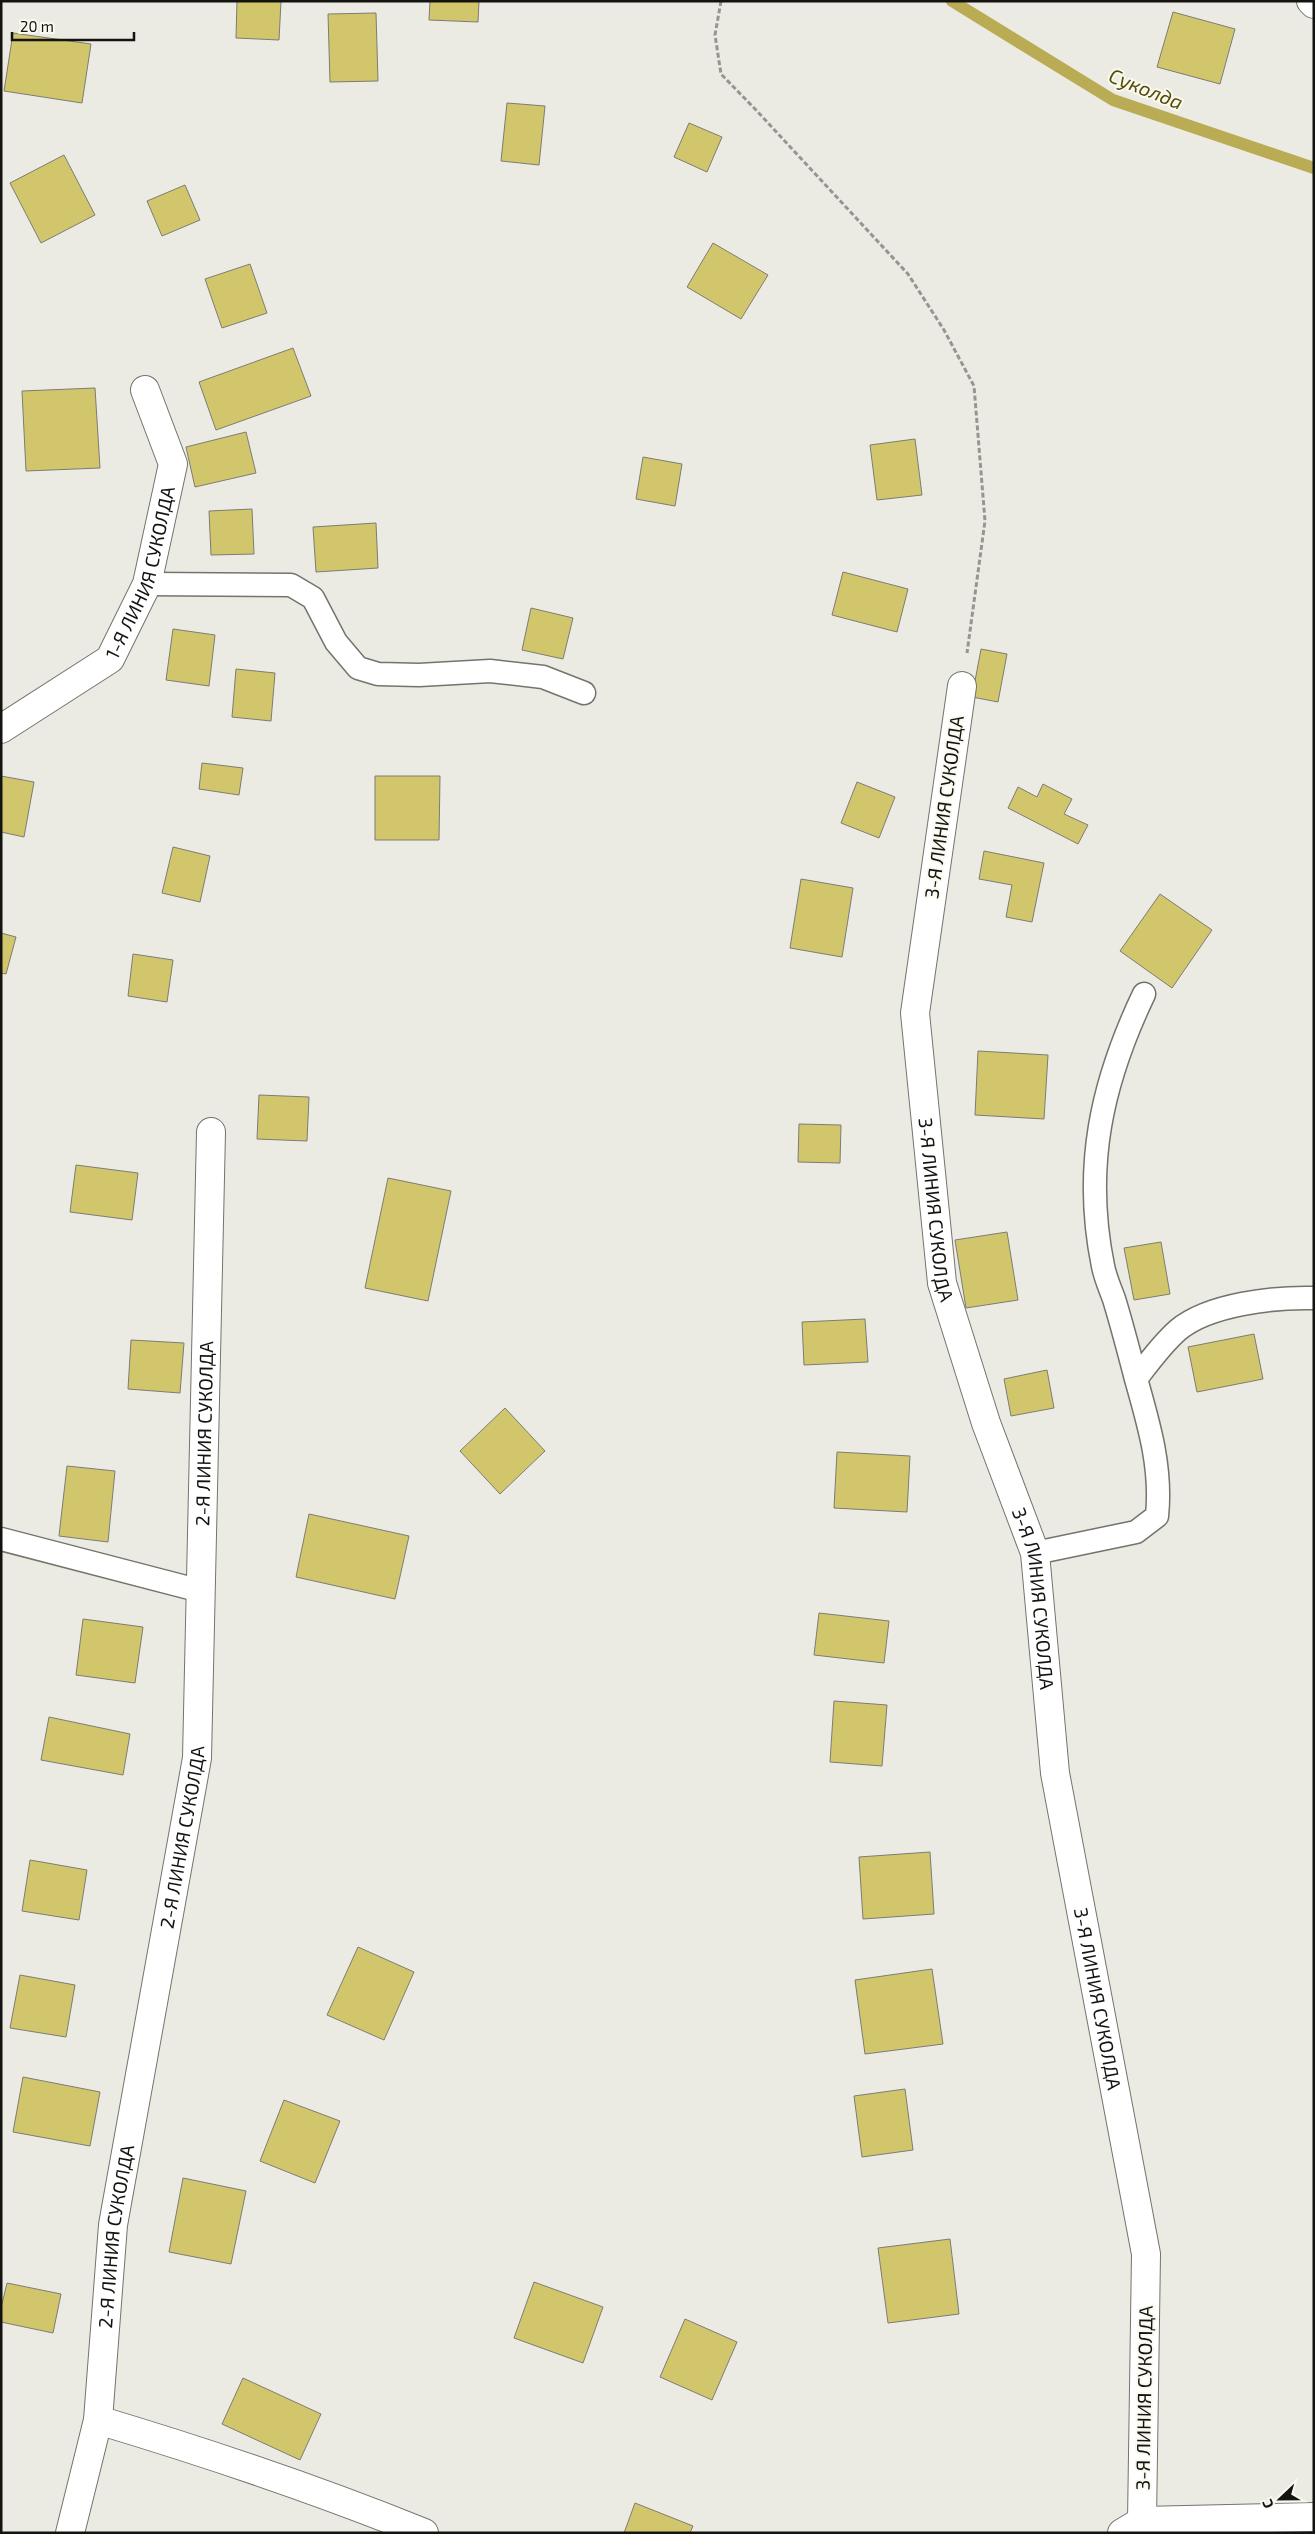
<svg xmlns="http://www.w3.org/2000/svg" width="1315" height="2534" viewBox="0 0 1315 2534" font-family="'Exo 2',sans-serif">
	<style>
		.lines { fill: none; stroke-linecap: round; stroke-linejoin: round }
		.stream { stroke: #b9ac54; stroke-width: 12 }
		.building { fill: #d2c66d; stroke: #7d7c74 }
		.lane-casing { stroke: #74736c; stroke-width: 25 }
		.street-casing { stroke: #74736c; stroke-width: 30 }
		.path { stroke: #969690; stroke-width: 3; stroke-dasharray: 5 2.5; stroke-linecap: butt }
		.lane { stroke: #fff; stroke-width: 22 }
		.street { stroke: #fff; stroke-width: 28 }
		.labels { text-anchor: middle; stroke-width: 4; stroke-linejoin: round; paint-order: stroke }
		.street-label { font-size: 19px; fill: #131310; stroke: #faf9f0 }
		.water-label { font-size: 20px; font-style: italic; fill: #554c04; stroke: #faf9f0 }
	</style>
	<rect width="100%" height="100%" fill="#ecebe3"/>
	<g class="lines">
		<path class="stream" d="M 952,1 L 1113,100 L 1314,168"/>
	</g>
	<path class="building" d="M 237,1 L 281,1 L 279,40 L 236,38 Z
		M 430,1 L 479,1 L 478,22 L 429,20 Z
		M 1173,12 L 1235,29 L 1220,84 L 1157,67 Z
		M 376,13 L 378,81 L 330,82 L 328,14 Z
		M 13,33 L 91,44 L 82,103 L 4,91 Z
		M 507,103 L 545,106 L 539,165 L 501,161 Z
		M 689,123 L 722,137 L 707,172 L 674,157 Z
		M 64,155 L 95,215 L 41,243 L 10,183 Z
		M 185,185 L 200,220 L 162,236 L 147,201 Z
		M 713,243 L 768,275 L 741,319 L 687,287 Z
		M 250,264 L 267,313 L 222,328 L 205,279 Z
		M 293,348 L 311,396 L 216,430 L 199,382 Z
		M 95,388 L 100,468 L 26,471 L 22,391 Z
		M 246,432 L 256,473 L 195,487 L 186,447 Z
		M 915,439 L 922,495 L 877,500 L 870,445 Z
		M 643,457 L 682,464 L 675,506 L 636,499 Z
		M 252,509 L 254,554 L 211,555 L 209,511 Z
		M 376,523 L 378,568 L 316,572 L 313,527 Z
		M 843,572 L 908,589 L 897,632 L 832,615 Z
		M 531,608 L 573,618 L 563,659 L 522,650 Z
		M 173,629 L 215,635 L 209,686 L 166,680 Z
		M 981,649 L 1007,654 L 998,702 L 972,697 Z
		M 236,669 L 275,673 L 271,721 L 232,717 Z
		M 202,763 L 243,768 L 239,795 L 199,789 Z
		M 1,776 L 34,782 L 24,837 L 1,832 Z
		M 375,776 L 440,776 L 439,840 L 375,840 Z
		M 857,782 L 895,797 L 879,838 L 841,823 Z
		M 1043,784 L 1072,799 L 1064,814 L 1088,825 L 1078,844 L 1008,808 L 1018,787 L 1037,797 Z
		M 173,847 L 210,856 L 200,902 L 162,893 Z
		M 984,851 L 1044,863 L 1032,922 L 1006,917 L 1012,885 L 979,879 Z
		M 801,879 L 853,888 L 842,957 L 790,948 Z
		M 1160,894 L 1212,930 L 1172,988 L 1120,951 Z
		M 1,933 L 16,937 L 6,974 L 1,973 Z
		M 133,954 L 173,960 L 167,1002 L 128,996 Z
		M 978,1051 L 1048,1055 L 1044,1119 L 975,1115 Z
		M 259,1095 L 309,1097 L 307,1141 L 257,1139 Z
		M 799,1124 L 841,1125 L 840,1163 L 798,1162 Z
		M 76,1165 L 138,1173 L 132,1220 L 70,1212 Z
		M 388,1178 L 451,1191 L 428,1301 L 365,1288 Z
		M 1007,1232 L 1018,1300 L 966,1308 L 955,1240 Z
		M 1161,1242 L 1170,1294 L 1134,1300 L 1124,1248 Z
		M 865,1319 L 868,1362 L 804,1365 L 802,1322 Z
		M 1254,1334 L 1263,1379 L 1197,1392 L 1188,1347 Z
		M 131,1340 L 184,1343 L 180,1393 L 128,1389 Z
		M 1047,1370 L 1054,1408 L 1011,1416 L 1004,1379 Z
		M 505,1408 L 545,1451 L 500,1494 L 460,1451 Z
		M 837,1452 L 910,1456 L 907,1512 L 834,1508 Z
		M 67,1466 L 115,1471 L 108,1542 L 59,1536 Z
		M 309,1514 L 409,1536 L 395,1599 L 296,1577 Z
		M 819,1613 L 889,1621 L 884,1663 L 814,1655 Z
		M 83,1619 L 143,1627 L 135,1683 L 76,1675 Z
		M 834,1701 L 887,1705 L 882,1766 L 830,1762 Z
		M 49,1717 L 130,1734 L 123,1775 L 41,1760 Z
		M 930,1852 L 934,1914 L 863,1919 L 859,1857 Z
		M 30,1860 L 87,1870 L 79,1920 L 22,1911 Z
		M 358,1947 L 414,1972 L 384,2040 L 327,2015 Z
		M 932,1969 L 943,2044 L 865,2054 L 855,1980 Z
		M 20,1975 L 75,1985 L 66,2037 L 10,2028 Z
		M 23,2077 L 100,2092 L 90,2146 L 13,2132 Z
		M 905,2089 L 913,2150 L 862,2157 L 854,2096 Z
		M 284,2100 L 340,2121 L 315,2183 L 260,2161 Z
		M 183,2178 L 246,2191 L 231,2264 L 169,2252 Z
		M 950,2239 L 959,2314 L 888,2323 L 878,2248 Z
		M 534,2282 L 603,2307 L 583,2363 L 514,2338 Z
		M 7,2283 L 61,2294 L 53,2333 L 1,2322 L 1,2308 Z
		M 685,2319 L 737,2342 L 712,2400 L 660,2377 Z
		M 243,2378 L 321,2414 L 300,2460 L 222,2424 Z
		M 635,2503 L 693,2526 L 690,2533 L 624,2533 Z"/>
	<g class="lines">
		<defs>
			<path id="lane" d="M 147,584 L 291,585 L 313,598 L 336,642 L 358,668 L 378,674 L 419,675 L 490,671 L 543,677 L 584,693
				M 1136,1379 C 1129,1352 1122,1325 1114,1299 C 1110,1288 1105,1277 1103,1266 C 1083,1168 1101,1084 1144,994
				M 1,1539 L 201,1591
				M 1035,1553 L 1136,1532 L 1157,1516 C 1162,1468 1149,1425 1136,1379 C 1149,1362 1162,1344 1178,1330 C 1209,1304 1275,1297 1314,1298"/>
			<g id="street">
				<path d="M 1311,1 L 1314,4"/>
				<path id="s1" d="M 962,686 L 915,1013 L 942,1283 L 986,1423 L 1035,1553 L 1055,1773 L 1146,2254 L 1142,2521"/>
				<path id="s2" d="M 1,729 L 110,659 L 147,584 L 173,464 L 145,390"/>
				<path d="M 98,2420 C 208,2453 318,2490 424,2533"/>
				<path id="s3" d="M 70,2533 L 98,2420 L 113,2225 L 197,1758 L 211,1132"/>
				<path d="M 1122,2533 L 1142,2521 L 1314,2517"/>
			</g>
		</defs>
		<use href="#lane" class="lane-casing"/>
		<use href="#street" class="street-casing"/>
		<path class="path" d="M 721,1 L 715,35 L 721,74 L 756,110 L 908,274 L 944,330 L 974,386 L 985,521 L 967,653"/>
		<use href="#lane" class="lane"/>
		<use href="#street" class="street"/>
	</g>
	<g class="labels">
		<g class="street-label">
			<text dy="7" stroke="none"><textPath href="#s2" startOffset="222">1-Я ЛИНИЯ СУКОЛДА</textPath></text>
			<text transform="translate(944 807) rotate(-82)" y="7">3-Я ЛИНИЯ СУКОЛДА</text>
			<text dy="7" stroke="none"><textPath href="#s1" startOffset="528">3-Я ЛИНИЯ СУКОЛДА</textPath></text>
			<text dy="7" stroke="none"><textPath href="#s3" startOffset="1111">2-Я ЛИНИЯ СУКОЛДА</textPath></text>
			<text dy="7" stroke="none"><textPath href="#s1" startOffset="932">3-Я ЛИНИЯ СУКОЛДА</textPath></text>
			<text dy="7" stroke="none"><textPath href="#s3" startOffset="706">2-Я ЛИНИЯ СУКОЛДА</textPath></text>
			<text dy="7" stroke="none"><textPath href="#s1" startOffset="1338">3-Я ЛИНИЯ СУКОЛДА</textPath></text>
			<text dy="7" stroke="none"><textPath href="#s3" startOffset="301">2-Я ЛИНИЯ СУКОЛДА</textPath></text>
			<text transform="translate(1144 2398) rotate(-89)" y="7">3-Я ЛИНИЯ СУКОЛДА</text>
		</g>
		<g class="water-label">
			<text transform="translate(1146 89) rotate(22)" y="7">Суколда</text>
		</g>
	</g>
	<rect width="1315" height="2534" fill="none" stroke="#131310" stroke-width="5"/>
	<g transform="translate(1280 2499) rotate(248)" stroke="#faf9f0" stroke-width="4" paint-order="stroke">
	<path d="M0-4L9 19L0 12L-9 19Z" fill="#131310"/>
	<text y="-8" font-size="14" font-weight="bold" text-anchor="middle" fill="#131310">С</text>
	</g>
	<path d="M12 32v8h122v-8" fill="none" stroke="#131310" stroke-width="2.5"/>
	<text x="20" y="32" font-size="15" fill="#131310" stroke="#faf9f0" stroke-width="4" paint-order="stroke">20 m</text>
</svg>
